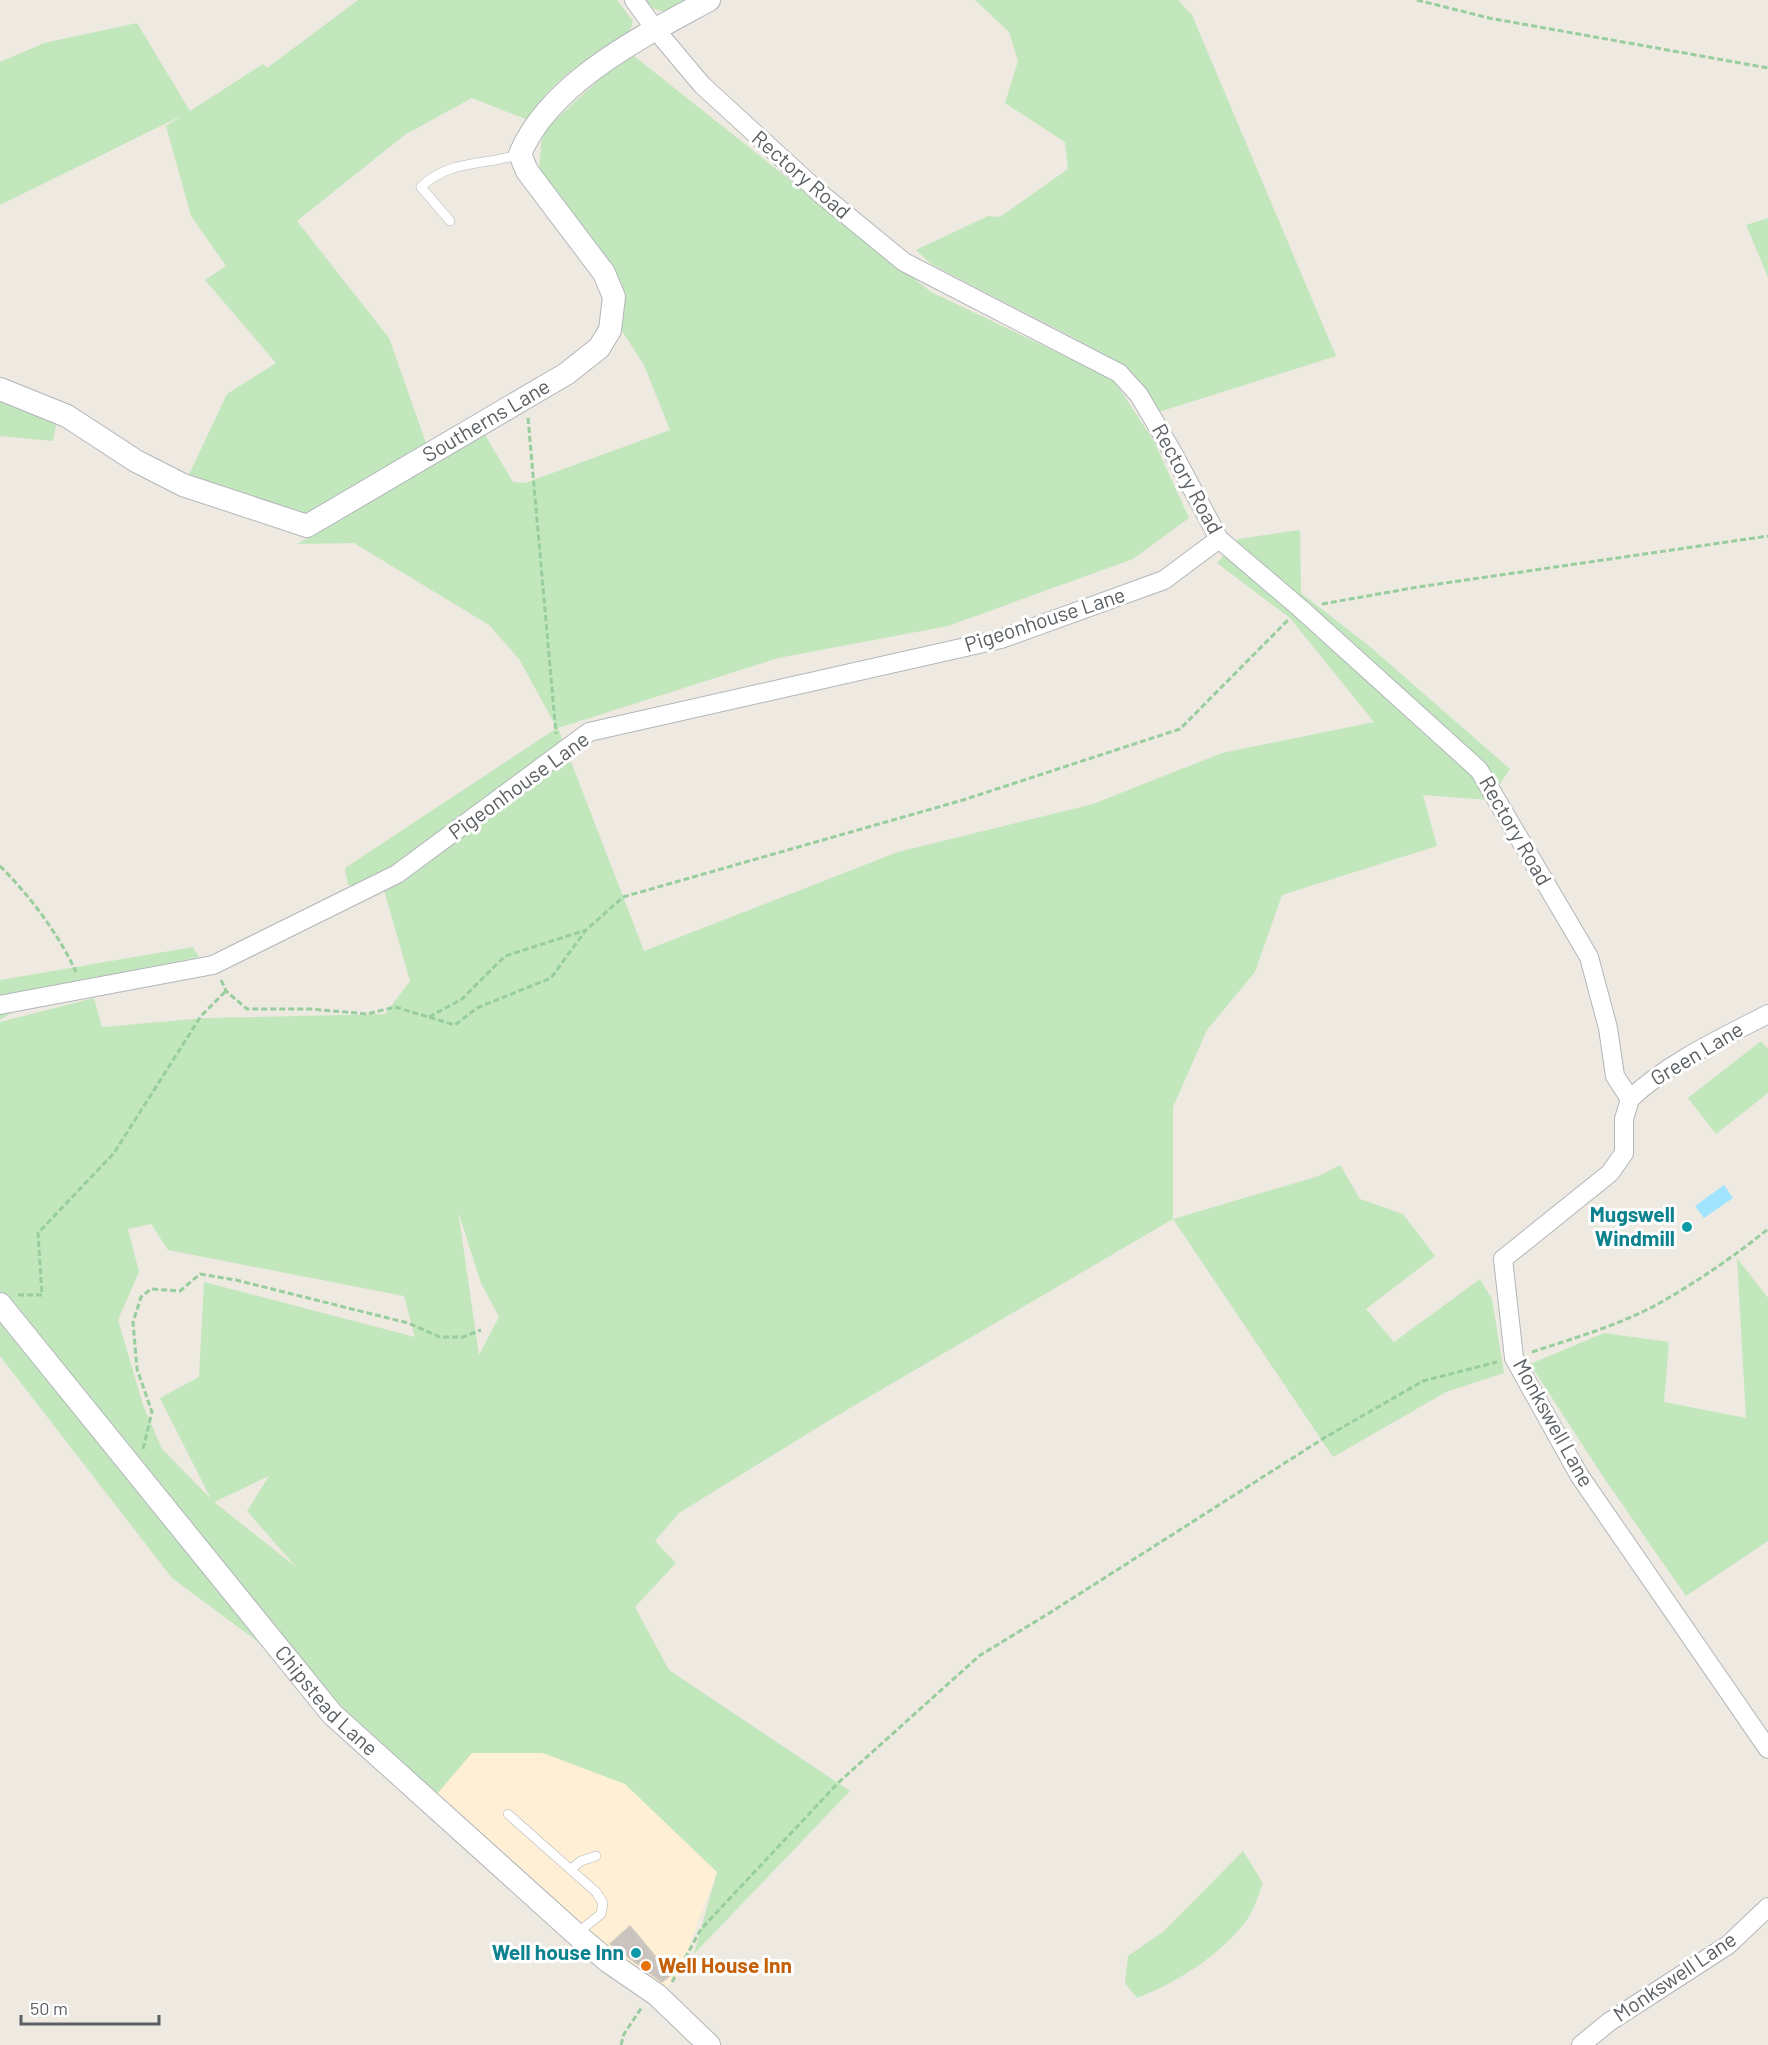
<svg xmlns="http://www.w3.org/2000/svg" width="1768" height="2045" viewBox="0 0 1768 2045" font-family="Barlow,sans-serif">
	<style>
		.commercial { fill: #ffefd5 }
		.green { fill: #c2e7bc; fill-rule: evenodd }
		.water { fill: #a0e4ff }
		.building { fill: #c9c4be; stroke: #d3cabf; stroke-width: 1.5 }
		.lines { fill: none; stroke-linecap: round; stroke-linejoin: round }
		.service-casing { stroke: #b2b6ba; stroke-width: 10 }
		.minor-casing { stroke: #b2b6ba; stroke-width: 20 }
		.tertiary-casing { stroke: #b2b6ba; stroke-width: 24 }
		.path { stroke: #98cd9e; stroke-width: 3; stroke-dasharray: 6 3; stroke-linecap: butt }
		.service { stroke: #fff; stroke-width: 9 }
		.minor { stroke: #fff; stroke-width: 18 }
		.tertiary { stroke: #fff; stroke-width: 22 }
		.culture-dot { fill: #0f9aa8; stroke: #fff; stroke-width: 2 }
		.food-dot { fill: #e8710a; stroke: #fff; stroke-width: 2 }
		.labels { text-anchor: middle; stroke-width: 6; stroke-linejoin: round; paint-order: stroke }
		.street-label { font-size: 21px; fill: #5a5f63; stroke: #fff }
		.culture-label { font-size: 21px; font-weight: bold; fill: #0d838f; stroke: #fff; text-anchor: end }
		.food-label { font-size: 21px; font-weight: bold; fill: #c56008; stroke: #fff; text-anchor: start }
	</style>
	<rect width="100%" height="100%" fill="#eee9e1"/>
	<path class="commercial" d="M 472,1753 L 543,1753 L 625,1784 L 717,1872 L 677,1978 L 657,1995 L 436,1795 Z"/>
	<path class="green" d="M 358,0 L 617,0 L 633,21 L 629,34 C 591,56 549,80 528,120 L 472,98 L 406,134 L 297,221 L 389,338 L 426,443 L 306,517 L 186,481 L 227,394 L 276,363 L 205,280 L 226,266 L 191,216 L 166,126 L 183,115 L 0,205 L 0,62 L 44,43 L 137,23 L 190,111 L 263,64 L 267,68 Z
		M 645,0 L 694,0 L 668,13 L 652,8 Z
		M 975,0 L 1178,0 L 1192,15 L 1336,356 L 1159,412 L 1150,395 L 1129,370 L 1078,340 L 931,264 L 916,250 L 988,216 L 1000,217 L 1068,169 L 1065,142 L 1005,103 L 1018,61 L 1009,32 Z
		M 629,52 L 931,292 L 1113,379 L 1154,441 L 1189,518 L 1133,559 L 948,626 L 778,658 L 558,728 L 644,951 L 898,852 L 1093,804 L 1222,753 L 1374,722 L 1290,618 L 1217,563 L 1238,539 L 1300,530 L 1301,593 L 1368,645 L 1510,769 L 1489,800 L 1423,795 L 1437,846 L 1282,895 L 1255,972 L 1207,1030 L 1173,1107 L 1173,1219 L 1319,1176 L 1340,1165 L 1360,1199 L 1403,1214 L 1435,1256 L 1366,1309 L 1394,1342 L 1480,1279 L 1492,1299 L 1504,1373 L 1446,1392 L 1333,1457 L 1173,1219 L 833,1418 L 679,1513 L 655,1541 L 676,1563 L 635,1607 L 669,1670 L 850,1791 L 694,1954 L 717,1872 L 625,1784 L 543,1753 L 472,1753 L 436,1795 L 330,1695 L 172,1578 L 0,1356 L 0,1022 L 94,998 L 102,1027 L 206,1018 L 385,1014 L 410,981 L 384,890 L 348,885 L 345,868 L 557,728 L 519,659 L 489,625 L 354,543 L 297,544 L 485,435 L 513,482 L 525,483 L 670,430 L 644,365 L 618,325 L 539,169 L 542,132 ZM 458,1211 L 481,1283 L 499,1317 L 479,1355 ZM 151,1224 L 168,1250 L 404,1296 L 415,1337 L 204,1282 L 199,1377 L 160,1398 L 211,1499 L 162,1449 L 143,1405 L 118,1320 L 139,1272 L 128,1229 ZM 269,1476 L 247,1511 L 296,1567 L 214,1502 Z
		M 1768,218 L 1768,277 L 1746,225 Z
		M 0,398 L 57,420 L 53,441 L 0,436 Z
		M 193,947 L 199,957 L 52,987 L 0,1020 L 0,980 Z
		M 1761,1041 L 1768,1049 L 1768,1093 L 1716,1134 L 1688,1098 Z
		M 1737,1258 L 1768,1298 L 1768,1541 L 1686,1596 L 1604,1478 L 1530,1364 L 1604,1333 L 1669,1342 L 1664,1402 L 1746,1418 Z
		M 1243,1851 L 1263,1883 C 1258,1895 1254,1911 1246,1921 C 1219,1956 1178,1982 1137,1998 L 1125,1983 L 1128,1956 L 1164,1931 Z"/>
	<path class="water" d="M 1724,1185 L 1733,1198 L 1704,1218 L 1695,1206 Z"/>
	<path class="building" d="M 630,1926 L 671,1975 L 662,1982 L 610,1944 Z"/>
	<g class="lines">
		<defs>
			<path id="service" d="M 450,221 L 421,187 C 449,159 485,166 520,154
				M 508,1814 L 596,1892 L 603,1903 L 601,1914 L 576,1934
				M 571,1869 L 581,1861 L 596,1856"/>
			<path id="minor" d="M 634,0 L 655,29 L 702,85 L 821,194 L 904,262 L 1119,373 L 1139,395 L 1173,453 L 1219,539 L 1300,608 L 1479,770 L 1589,957 L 1608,1028 L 1615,1076 L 1630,1099
				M 0,1005 L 213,965 L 397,874 L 589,732 L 1001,639 L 1164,580 L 1219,539
				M 1630,1099 L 1624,1119 L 1624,1153 L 1610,1173 L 1503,1259 L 1514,1358 L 1579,1475 L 1768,1749
				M 1630,1099 C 1669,1062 1720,1039 1768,1014
				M 1581,2045 L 1609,2022 L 1728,1945 L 1768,1907"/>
			<g id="tertiary">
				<path id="s1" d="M 0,389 L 67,416 L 136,461 L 183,485 L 307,526 L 566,374 L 599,348 L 610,330 L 614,297 L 604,273 L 527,171 L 520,154 C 550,82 643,36 709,0"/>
				<path id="s2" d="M 0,1304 L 332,1714 L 576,1934 L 609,1962 L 657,1995 L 709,2045"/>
			</g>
		</defs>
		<use href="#service" class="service-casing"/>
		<use href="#minor" class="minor-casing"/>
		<use href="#tertiary" class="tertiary-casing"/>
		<path class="path" d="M 1417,0 L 1489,18 L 1768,68
			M 528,418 L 556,734
			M 1322,604 L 1418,587 L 1768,536
			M 0,866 C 30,896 58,933 76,972
			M 221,980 L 226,991 L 247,1009 L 311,1009 L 367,1014 L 395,1007 L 455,1025 L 477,1008 L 551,978 L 586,930 L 623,897 L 963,800 L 1180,729 L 1288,620
			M 429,1017 L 462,999 L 505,956 L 586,930
			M 18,1295 L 42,1295 L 38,1233 L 114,1153 L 201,1016 L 226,991
			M 1532,1352 C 1577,1337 1624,1324 1665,1300 C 1701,1279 1736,1255 1768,1229
			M 143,1449 L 152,1412 L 137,1369 L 133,1322 L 141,1297 L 151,1289 L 180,1291 L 200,1274 L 236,1280 L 408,1323 L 440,1337 L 463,1337 L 481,1330
			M 672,1982 L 701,1929 L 839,1782 L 979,1656 L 1051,1612 L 1324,1438 L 1423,1381 L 1497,1362
			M 621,2045 L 624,2034 L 642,2007"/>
		<use href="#service" class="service"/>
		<use href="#minor" class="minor"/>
		<use href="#tertiary" class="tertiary"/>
	</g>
	<g class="culture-dot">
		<circle cx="1687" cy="1227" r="6"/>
		<circle cx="636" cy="1953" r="6"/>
	</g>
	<circle class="food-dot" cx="646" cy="1966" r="6"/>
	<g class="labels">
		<g class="street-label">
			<text transform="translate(801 175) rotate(41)" y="7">Rectory Road</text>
			<text dy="7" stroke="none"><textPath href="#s1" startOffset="546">Southerns Lane</textPath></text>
			<text transform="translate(1187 479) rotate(61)" y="7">Rectory Road</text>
			<text transform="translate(1045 620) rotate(-18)" y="7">Pigeonhouse Lane</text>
			<text transform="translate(519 786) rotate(-36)" y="7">Pigeonhouse Lane</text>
			<text transform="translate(1515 831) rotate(60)" y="7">Rectory Road</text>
			<text transform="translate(1697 1054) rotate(-31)" y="7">Green Lane</text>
			<text transform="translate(1553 1423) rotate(61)" y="7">Monkswell Lane</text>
			<text dy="7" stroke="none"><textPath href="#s2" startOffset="514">Chipstead Lane</textPath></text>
			<text transform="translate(1675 1977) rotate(-34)" y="7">Monkswell Lane</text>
		</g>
		<g class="culture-label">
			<text x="1675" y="1222">Mugswell<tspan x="1675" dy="24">Windmill</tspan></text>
			<text x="624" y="1960">Well house Inn</text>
		</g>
		<g class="food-label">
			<text x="658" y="1973">Well House Inn</text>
		</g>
	</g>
	<path d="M21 2015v9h138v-9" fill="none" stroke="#5a5f63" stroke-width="3"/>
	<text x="30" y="2015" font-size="18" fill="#5a5f63" stroke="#ffffff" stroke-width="4.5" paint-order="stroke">50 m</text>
</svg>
